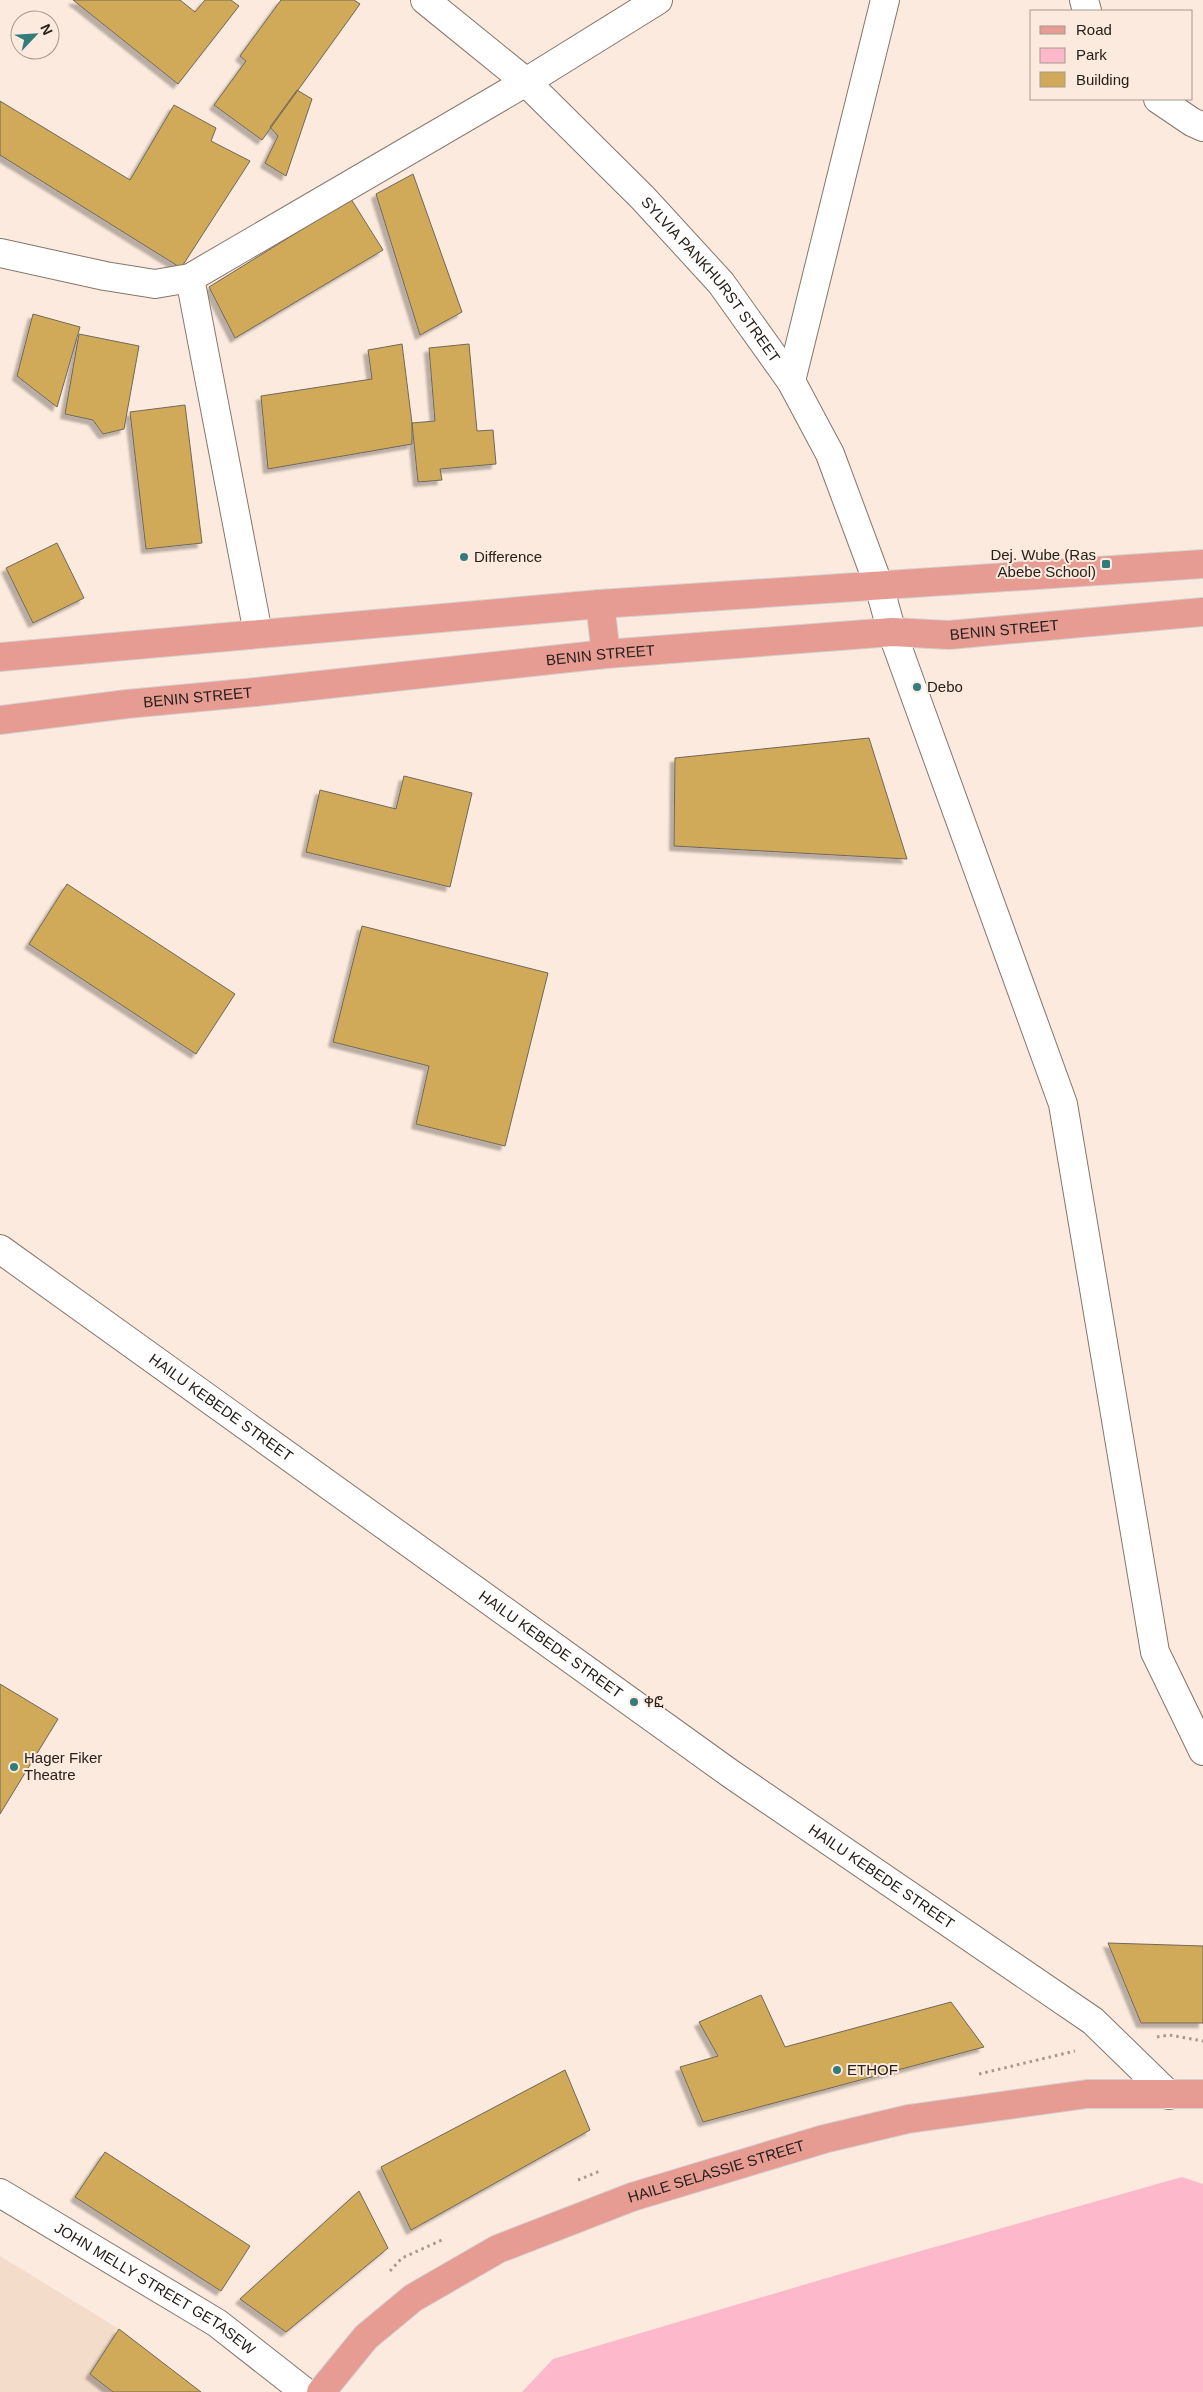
<svg xmlns="http://www.w3.org/2000/svg" width="1203" height="2392" viewBox="0 0 1203 2392" font-family="Arial,'Noto Sans Ethiopic',sans-serif">
	<style>
		.built { fill: #f4dccb }
		.green { fill: #feb8cb }
		.building { fill: #d0aa59; stroke: #6f6859; filter: url(#shadow) }
		.lines { fill: none; stroke-linecap: round; stroke-linejoin: round }
		.minor-casing { stroke: #85766b; stroke-width: 30 }
		.tertiary-casing { stroke: #85766b; stroke-width: 30 }
		.secondary-casing { stroke: #85766b; stroke-width: 30 }
		.primary-casing { stroke: #d4d2d1; stroke-width: 30 }
		.path { stroke: #a5988f; stroke-width: 3; stroke-dasharray: 2.5 4; stroke-linecap: butt }
		.minor { stroke: #fff; stroke-width: 28 }
		.tertiary { stroke: #fff; stroke-width: 28 }
		.secondary { stroke: #fff; stroke-width: 28 }
		.primary { stroke: #e69b93; stroke-width: 28 }
		.poi-dot { fill: #337c7c; stroke: #fceade; stroke-width: 2 }
		.labels { text-anchor: middle; stroke-width: 4; stroke-linejoin: round; paint-order: stroke }
		.street-label { font-size: 15px; fill: #26201b; stroke: #fceade }
		.poi-label { font-size: 15px; fill: #26201b; stroke: #fceade; text-anchor: start }
	</style>
	<defs>
		<filter id="shadow"><feDropShadow dx="-4.5" dy="4.5" stdDeviation="1" flood-color="#0004"/></filter>
	</defs>
	<rect width="100%" height="100%" fill="#fceade"/>
	<path class="built" d="M 0,2256 L 119,2329 L 90,2374 L 113,2392 L 0,2392 Z"/>
	<path class="green" d="M 1182,2177 L 1203,2184 L 1203,2392 L 522,2392 L 553,2359 L 864,2267 Z"/>
	<path class="building" d="M 73,0 L 180,0 L 195,12 L 205,0 L 231,0 L 239,6 L 178,84 Z
		M 281,0 L 354,0 L 360,4 L 262,140 L 214,105 L 246,61 L 240,56 Z
		M 297,90 L 312,99 L 286,176 L 265,163 L 278,136 L 270,127 Z
		M 0,101 L 130,180 L 174,105 L 216,128 L 211,141 L 250,161 L 181,268 L 0,155 Z
		M 413,174 L 462,312 L 420,335 L 376,194 Z
		M 351,199 L 383,250 L 235,338 L 209,287 Z
		M 33,314 L 80,327 L 57,407 L 17,376 Z
		M 79,334 L 139,346 L 124,429 L 103,434 L 93,420 L 65,414 Z
		M 402,344 L 412,423 L 412,444 L 268,469 L 261,396 L 372,379 L 368,350 Z
		M 469,344 L 477,431 L 493,430 L 496,464 L 440,469 L 442,480 L 418,482 L 412,423 L 435,421 L 429,348 Z
		M 185,405 L 202,543 L 146,549 L 130,412 Z
		M 57,543 L 84,598 L 33,623 L 6,568 Z
		M 869,738 L 907,859 L 674,846 L 675,758 Z
		M 404,776 L 472,793 L 450,887 L 306,852 L 320,790 L 396,809 Z
		M 67,884 L 235,994 L 196,1054 L 29,944 Z
		M 362,926 L 548,973 L 505,1146 L 416,1124 L 429,1066 L 333,1042 Z
		M 0,1684 L 58,1719 L 0,1814 Z
		M 1108,1943 L 1203,1946 L 1203,2023 L 1141,2023 Z
		M 761,1995 L 785,2047 L 951,2002 L 984,2047 L 703,2122 L 680,2067 L 718,2056 L 699,2022 Z
		M 565,2070 L 590,2130 L 411,2230 L 381,2167 Z
		M 105,2152 L 250,2246 L 221,2291 L 75,2197 Z
		M 359,2191 L 388,2248 L 286,2332 L 240,2299 Z
		M 119,2329 L 201,2392 L 113,2392 L 90,2374 Z"/>
	<g class="lines">
		<defs>
			<path id="minor" d="M 1084,0 L 1087,11
				M 1158,99 L 1192,122 L 1203,127
				M 0,253 L 105,276 L 155,284 L 190,278
				M 791,381 L 885,0
				M 892,632 L 1063,1104 L 1155,1652 L 1203,1751
				M 258,633 L 190,278 L 526,82 L 658,0"/>
			<g id="tertiary">
				<path id="s1" d="M 425,0 L 526,82 L 643,198 L 721,283 L 791,381 L 830,454 L 879,586 L 892,632"/>
			</g>
			<g id="secondary">
				<path id="s2" d="M 0,1249 L 731,1774 L 1093,2021 L 1169,2095"/>
				<path id="s3" d="M 0,2193 L 217,2323 L 305,2392"/>
			</g>
			<g id="primary">
				<path d="M 600,604 L 606,654"/>
				<path d="M 0,657 L 600,604 L 1203,564"/>
				<path id="s4" d="M 0,720 L 127,704 L 256,692 L 606,654 L 892,632 L 949,635 L 1203,612"/>
				<path id="s5" d="M 321,2392 L 366,2337 L 413,2298 L 498,2249 L 632,2197 L 824,2139 L 908,2119 L 1087,2094 L 1203,2094"/>
			</g>
		</defs>
		<use href="#minor" class="minor-casing"/>
		<use href="#tertiary" class="tertiary-casing"/>
		<use href="#secondary" class="secondary-casing"/>
		<use href="#primary" class="primary-casing"/>
		<path class="path" d="M 1157,2037 L 1169,2035 L 1203,2041
			M 979,2074 L 1075,2051
			M 578,2180 L 600,2171
			M 390,2271 L 402,2258 L 442,2240"/>
		<use href="#minor" class="minor"/>
		<use href="#tertiary" class="tertiary"/>
		<use href="#secondary" class="secondary"/>
		<use href="#primary" class="primary"/>
	</g>
	<g class="poi-dot">
		<circle cx="464" cy="557" r="5"/>
		<rect x="1101" y="559" width="10" height="10" rx="2.5"/>
		<circle cx="917" cy="687" r="5"/>
		<circle cx="634" cy="1702" r="5"/>
		<circle cx="14" cy="1767" r="5"/>
		<circle cx="837" cy="2070" r="5"/>
	</g>
	<g class="labels">
		<g class="street-label">
			<text dy="5" stroke="none"><textPath href="#s1" startOffset="401">SYLVIA PANKHURST STREET</textPath></text>
			<text dy="5" stroke="none"><textPath href="#s4" startOffset="1009">BENIN STREET</textPath></text>
			<text dy="5" stroke="none"><textPath href="#s4" startOffset="604">BENIN STREET</textPath></text>
			<text dy="5" stroke="none"><textPath href="#s4" startOffset="199">BENIN STREET</textPath></text>
			<text dy="5" stroke="none"><textPath href="#s2" startOffset="272">HAILU KEBEDE STREET</textPath></text>
			<text dy="5" stroke="none"><textPath href="#s2" startOffset="678">HAILU KEBEDE STREET</textPath></text>
			<text dy="5" stroke="none"><textPath href="#s2" startOffset="1082">HAILU KEBEDE STREET</textPath></text>
			<text dy="5" stroke="none"><textPath href="#s5" startOffset="462">HAILE SELASSIE STREET</textPath></text>
			<text dy="5" stroke="none"><textPath href="#s3" startOffset="182">JOHN MELLY STREET GETASEW</textPath></text>
		</g>
		<g class="poi-label">
			<text x="1096" y="560" text-anchor="end">Dej. Wube (Ras<tspan x="1096" dy="17">Abebe School)</tspan></text>
			<text x="474" y="562">Difference</text>
			<text x="927" y="692">Debo</text>
			<text x="644" y="1707">ቀፎ</text>
			<text x="24" y="1763">Hager Fiker<tspan x="24" dy="17">Theatre</tspan></text>
			<text x="847" y="2075">ETHOF</text>
		</g>
	</g>
	<rect x="1030" y="10" width="162" height="90" fill="#fceade" stroke="#a69990"/>
	<rect x="1040" y="26" width="25" height="8" fill="#e69b93" stroke="#a69990"/>
	<text x="1076" y="35" font-size="15" fill="#26201b">Road</text>
	<rect x="1040" y="48" width="25" height="15" fill="#feb8cb" stroke="#a69990"/>
	<text x="1076" y="60" font-size="15" fill="#26201b">Park</text>
	<rect x="1040" y="72" width="25" height="15" fill="#d0aa59" stroke="#a69990"/>
	<text x="1076" y="85" font-size="15" fill="#26201b">Building</text>
	<g transform="translate(35 35) rotate(65)"><circle r="24" fill="#fceade" stroke="#a69990"/>
	<path d="M0-4L9 19L0 12L-9 19Z" fill="#337c7c"/>
	<text y="-8" font-size="14" font-weight="bold" text-anchor="middle" fill="#26201b">N</text>
	</g>
</svg>
